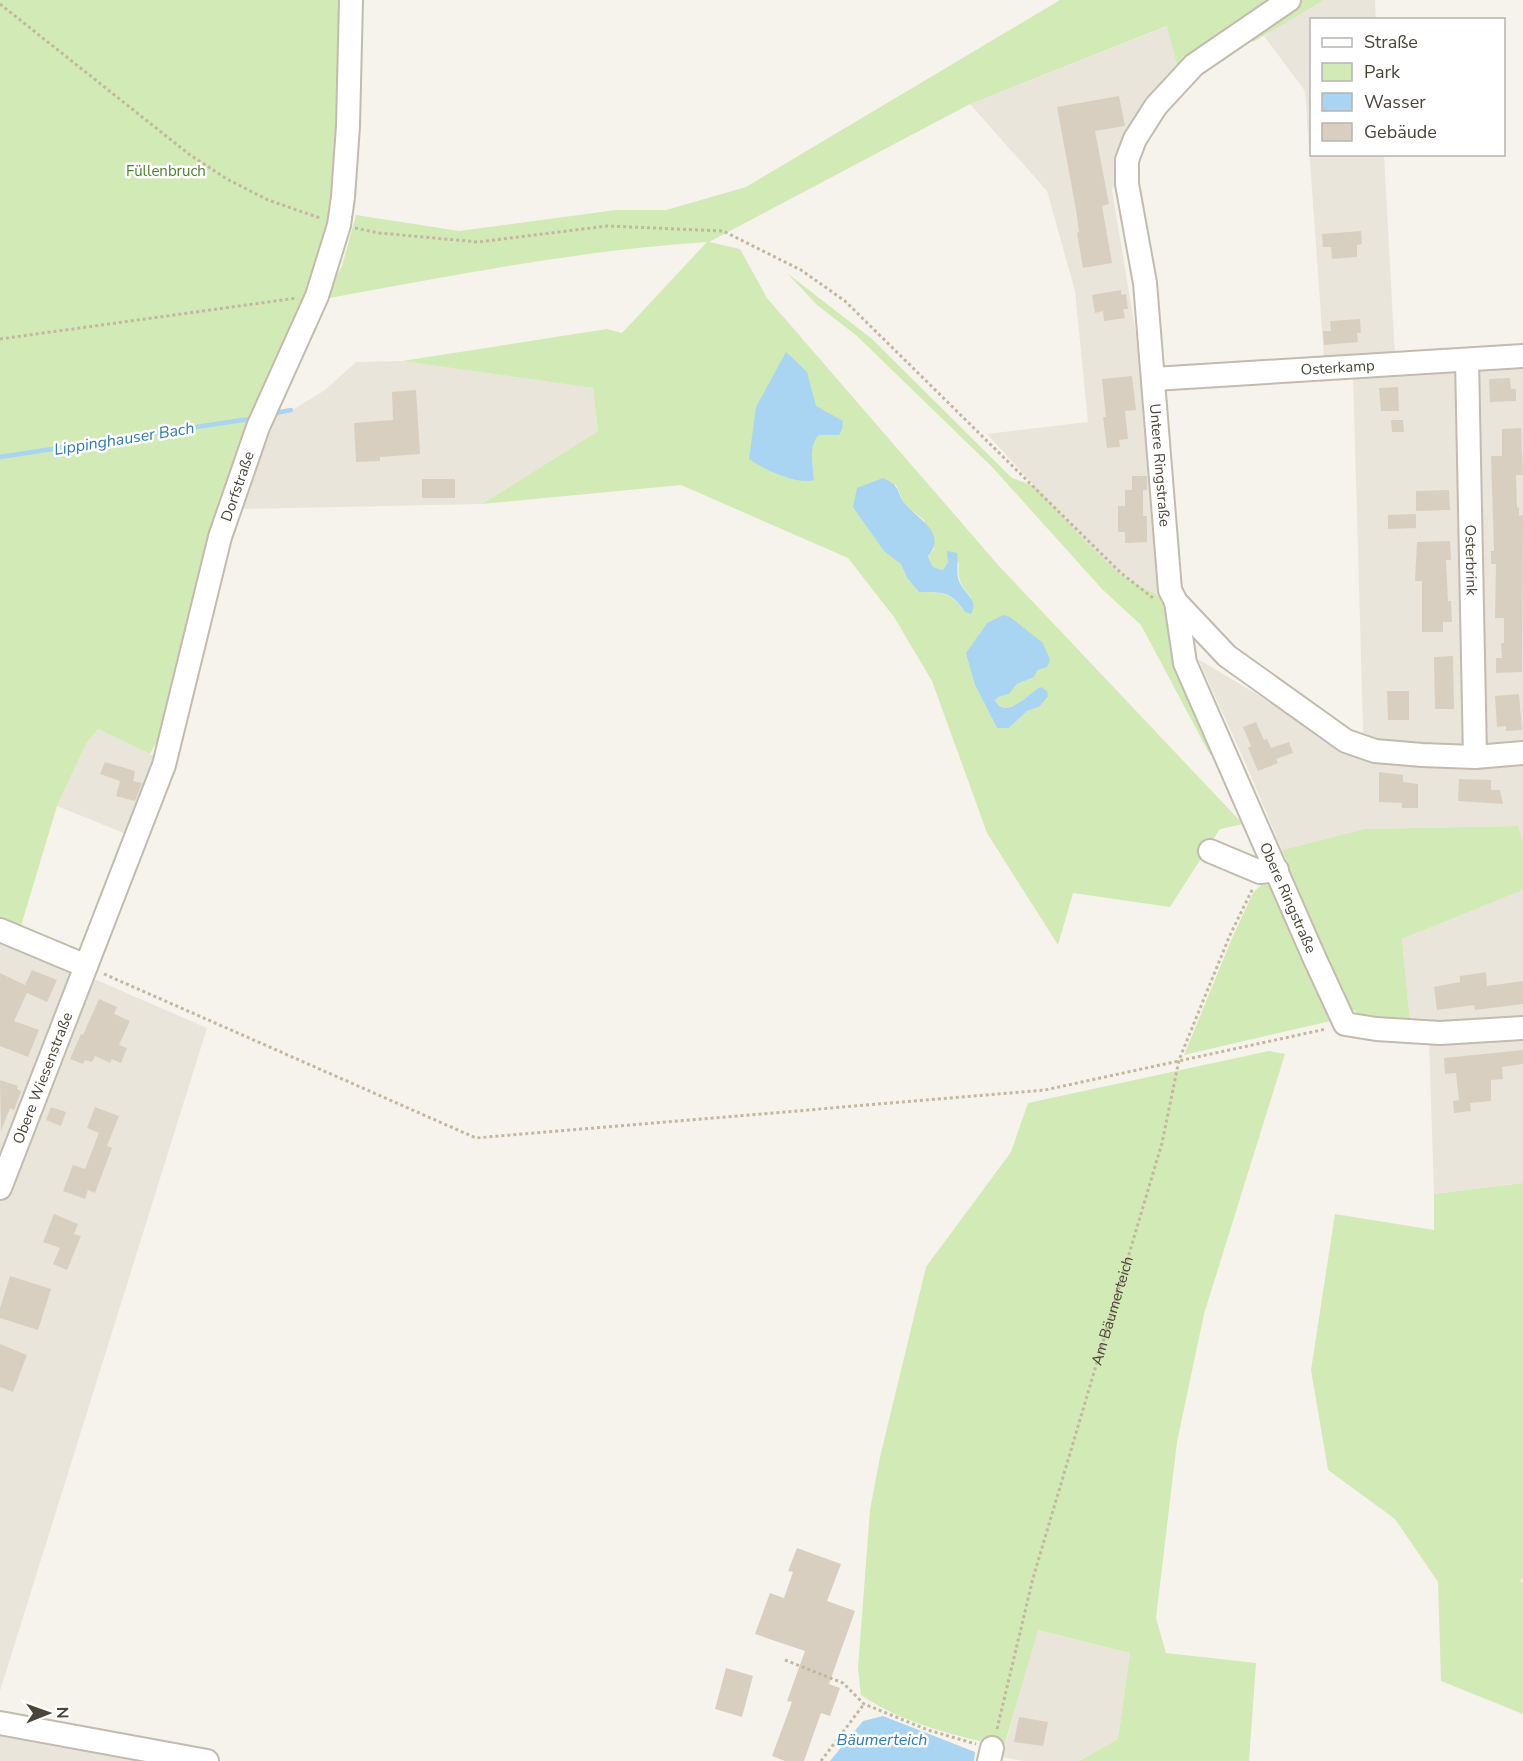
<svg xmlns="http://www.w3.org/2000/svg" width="1523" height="1761" viewBox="0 0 1523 1761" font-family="'Nunito Sans',sans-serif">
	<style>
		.residential { fill: #eae5da }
		.green { fill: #d2eab5; fill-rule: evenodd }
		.water { fill: #a9d4f2 }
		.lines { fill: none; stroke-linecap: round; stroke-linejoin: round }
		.stream { stroke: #a9d4f2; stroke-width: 4.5 }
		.building { fill: #d8cfc1 }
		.minor-casing { stroke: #c2bbae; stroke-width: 26 }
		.path { stroke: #c4b79f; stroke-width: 3; stroke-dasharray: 3 3; stroke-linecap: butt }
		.minor { stroke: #fff; stroke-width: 22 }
		.labels { text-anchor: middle; stroke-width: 5; stroke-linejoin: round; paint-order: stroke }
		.park-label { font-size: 15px; fill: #4a7f2a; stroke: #fff }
		.street-label { font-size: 15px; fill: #4b4439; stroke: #fff }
		.water-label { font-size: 16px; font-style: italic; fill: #2e7ab2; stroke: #fff }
	</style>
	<rect width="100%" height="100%" fill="#f6f3ec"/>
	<path class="residential" d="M 1324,0 L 1375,0 L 1376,19 L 1312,20 L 1312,154 L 1384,155 L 1395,357 L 1324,359 L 1305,91 L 1264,36 L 1280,25 Z
		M 1168,26 L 1179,72 L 1129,139 L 1112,190 L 1144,382 L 1167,600 L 1122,576 L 1083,539 L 987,434 L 1088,422 L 1075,291 L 1047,191 L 970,104 Z
		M 402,361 L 593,388 L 598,431 L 482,504 L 242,509 L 274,414 L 291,411 L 325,390 L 356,362 Z
		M 1523,365 L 1523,842 L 1517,826 L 1364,829 L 1282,850 L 1245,762 L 1198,659 L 1360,756 L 1363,728 L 1353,374 Z
		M 98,729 L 158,758 L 126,834 L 57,806 L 86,744 Z
		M 1523,890 L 1523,1183 L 1434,1194 L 1429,1040 L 1410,1022 L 1402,939 Z
		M 0,938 L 207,1028 L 0,1691 Z
		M 1037,1630 L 1130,1653 L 1118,1739 L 1079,1761 L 1024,1761 L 1002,1757 Z
		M 0,1730 L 172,1761 L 0,1761 Z"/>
	<path class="green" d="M 0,0 L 340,0 L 331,233 L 304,304 L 256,403 L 210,535 L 158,739 L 150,754 L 98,729 L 86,744 L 57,806 L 20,929 L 0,921 Z
		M 1060,0 L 1324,0 L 1253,42 L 1238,30 L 1179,72 L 1167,26 L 970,104 L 709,242 L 740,249 L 767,298 L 999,566 L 1243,824 L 1220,829 L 1170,907 L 1073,893 L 1058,945 L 987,833 L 932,681 L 894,617 L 848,558 L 681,485 L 482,504 L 598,431 L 593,388 L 402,361 L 607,329 L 622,333 L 707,242 C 580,250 449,276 324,299 L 342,266 L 356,215 L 459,231 L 616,210 L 666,210 L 746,187 ZM 816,406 L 818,435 C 808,445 813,466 814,480 L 788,478 L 781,474 ZM 895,483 L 905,505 L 924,520 L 934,549 L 928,555 L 933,567 L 943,570 L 948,562 L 959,563 C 957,579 960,585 971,597 L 965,612 C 951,592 942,592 919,592 L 907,578 L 901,564 ZM 1010,617 L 1016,623 L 1034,677 L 1017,684 L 1009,694 L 998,697 L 995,700 C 1006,720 1027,696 1038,688 L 1042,687 L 1047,691 L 1039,707 L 1027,711 L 1009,728 L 997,728 L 975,685 L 974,679 L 979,634 L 987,623 Z
		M 787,273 L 872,339 L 1012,478 L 1035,486 L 1083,539 L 1122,576 L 1167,600 L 1215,758 L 1209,753 L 1141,625 L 1102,589 L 993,468 L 857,336 L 817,305 Z
		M 1518,826 L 1523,842 L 1523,890 L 1402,939 L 1410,1022 C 1377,1023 1369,1023 1342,1002 L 1282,850 L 1364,829 Z
		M 1261,885 L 1270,885 L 1335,1020 L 1184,1055 L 1233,936 L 1253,893 Z
		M 1269,1051 L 1285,1054 L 1204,1314 L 1177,1442 L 1156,1618 L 1166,1653 L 1256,1663 L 1249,1761 L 1079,1761 L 1118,1739 L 1130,1653 L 1038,1630 L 1004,1747 C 955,1735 903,1724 861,1695 L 858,1668 L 870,1510 L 880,1457 L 926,1267 L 1011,1152 L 1028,1103 Z
		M 1523,1183 L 1523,1578 L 1520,1581 L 1523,1583 L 1523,1714 L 1441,1681 L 1438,1582 L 1395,1519 L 1328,1470 L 1311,1370 L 1335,1214 L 1434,1230 L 1434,1194 Z"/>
	<path class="water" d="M 786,352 L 807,372 L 816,406 L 843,421 L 842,429 L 839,435 L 819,435 C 808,445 813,466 814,480 C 796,485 764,469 749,459 L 756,407 Z
		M 883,478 C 903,487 895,493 907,506 C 920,520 947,534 928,556 L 933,567 L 943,570 L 948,562 L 947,551 L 957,553 C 959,563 955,574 960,583 C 965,595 979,599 971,614 L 965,612 C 951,591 942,592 919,592 L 907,578 L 901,564 L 884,551 L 853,507 L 857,488 Z
		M 1004,615 L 1010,617 L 1043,643 L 1050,660 L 1047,667 L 1037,670 L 1034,677 L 1017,684 L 1009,694 L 998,697 L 995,700 C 1005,720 1027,696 1038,688 L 1042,687 L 1047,691 L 1048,696 L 1039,707 L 1027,711 L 1009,728 L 997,728 L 975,685 L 966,653 L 987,623 Z
		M 883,1716 L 975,1752 L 974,1761 L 830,1761 L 863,1721 Z"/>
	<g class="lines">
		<path class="stream" d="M 275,413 L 291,410
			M 0,457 L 249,419"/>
	</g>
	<path class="building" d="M 1119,96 L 1125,126 L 1095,131 L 1109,204 L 1102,206 L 1112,263 L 1083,268 L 1077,233 L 1079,232 L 1076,210 L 1057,107 Z
		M 1361,231 L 1362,244 L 1357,245 L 1357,257 L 1332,259 L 1331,247 L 1323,247 L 1322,234 Z
		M 1121,290 L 1121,295 L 1126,294 L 1128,309 L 1123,309 L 1125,318 L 1104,321 L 1103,311 L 1095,313 L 1092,295 Z
		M 1360,319 L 1361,333 L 1357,333 L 1358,342 L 1324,345 L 1323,331 L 1331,331 L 1330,321 Z
		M 1132,376 L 1136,410 L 1125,411 L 1128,439 L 1119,440 L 1120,447 L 1107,448 L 1103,417 L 1106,417 L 1102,379 Z
		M 1510,378 L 1511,389 L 1516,389 L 1516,401 L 1490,402 L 1489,379 Z
		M 1398,387 L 1399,411 L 1381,411 L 1379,388 Z
		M 416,390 L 420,454 L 380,457 L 380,461 L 356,462 L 354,423 L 393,420 L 392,392 Z
		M 1391,420 L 1403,420 L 1404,432 L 1392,432 Z
		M 1521,428 L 1523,475 L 1516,475 L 1517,508 L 1519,507 L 1519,516 L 1523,515 L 1522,672 L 1496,673 L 1496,658 L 1502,658 L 1501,643 L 1504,643 L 1504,618 L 1495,618 L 1496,564 L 1491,564 L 1491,551 L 1494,551 L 1491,456 L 1502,456 L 1502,429 Z
		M 1132,476 L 1147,476 L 1147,490 L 1132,490 Z
		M 422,479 L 455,479 L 455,498 L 422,498 Z
		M 1125,490 L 1143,490 L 1143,516 L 1147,516 L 1147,542 L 1125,543 L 1125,532 L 1118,532 L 1118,506 L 1125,506 Z
		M 1449,490 L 1450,510 L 1416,511 L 1416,491 Z
		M 1416,514 L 1416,528 L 1388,529 L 1388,515 Z
		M 1450,541 L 1451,560 L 1446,560 L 1448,601 L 1451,601 L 1452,622 L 1443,622 L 1443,632 L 1422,632 L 1422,581 L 1415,581 L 1417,542 Z
		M 1453,656 L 1454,709 L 1435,709 L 1434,657 Z
		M 1387,691 L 1409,691 L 1409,720 L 1388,720 Z
		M 1519,694 L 1522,730 L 1506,731 L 1506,726 L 1497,727 L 1495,696 Z
		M 1256,722 L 1264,740 L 1267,739 L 1271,748 L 1289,742 L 1293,753 L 1276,759 L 1278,763 L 1258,771 L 1248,748 L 1251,746 L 1243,727 Z
		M 105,762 L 135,771 L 133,781 L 142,783 L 135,801 L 116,796 L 120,781 L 100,774 Z
		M 1379,772 L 1403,775 L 1403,782 L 1418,784 L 1418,808 L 1402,808 L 1402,803 L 1379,802 Z
		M 1459,779 L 1491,780 L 1491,790 L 1500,790 L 1503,804 L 1458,801 Z
		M 32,970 L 57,980 L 47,1002 L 27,993 L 14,1021 L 39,1030 L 28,1057 L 0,1046 L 0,973 L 25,985 Z
		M 1486,972 L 1487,986 L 1523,981 L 1523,1004 L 1475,1010 L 1474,1005 L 1437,1010 L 1434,987 L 1460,982 L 1460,976 Z
		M 99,999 L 117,1007 L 114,1014 L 130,1021 L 119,1045 L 127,1048 L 121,1063 L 112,1059 L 110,1063 L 95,1056 L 92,1062 L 85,1060 L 83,1064 L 70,1059 L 81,1034 L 83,1035 Z
		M 1523,1050 L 1523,1064 L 1502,1067 L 1503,1079 L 1491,1080 L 1491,1101 L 1470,1103 L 1471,1111 L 1454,1113 L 1453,1101 L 1459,1100 L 1456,1073 L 1445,1074 L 1444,1058 Z
		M 0,1080 L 18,1086 L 17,1089 L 21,1091 L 14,1110 L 10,1108 L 1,1131 Z
		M 51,1107 L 66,1112 L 61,1126 L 46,1120 Z
		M 95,1107 L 119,1116 L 107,1146 L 112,1148 L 95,1193 L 88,1190 L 85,1199 L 63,1191 L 73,1165 L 85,1169 L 99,1133 L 87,1128 Z
		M 54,1214 L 78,1224 L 74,1234 L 81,1236 L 67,1270 L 53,1264 L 60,1248 L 43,1242 Z
		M 10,1276 L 51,1289 L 38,1330 L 0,1318 L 0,1308 Z
		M 0,1344 L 27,1355 L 13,1392 L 0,1387 Z
		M 797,1548 L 841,1564 L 827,1601 L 855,1611 L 829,1684 L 840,1688 L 830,1716 L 821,1713 L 804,1761 L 785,1761 L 772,1756 L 792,1702 L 787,1701 L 805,1651 L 755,1634 L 770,1593 L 784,1598 L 793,1572 L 788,1571 Z
		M 726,1668 L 753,1676 L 742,1717 L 715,1709 Z
		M 1019,1717 L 1048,1722 L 1043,1746 L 1014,1742 Z"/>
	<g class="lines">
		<defs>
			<g id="minor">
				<path id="s2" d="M 1289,0 L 1194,65 L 1156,106 L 1135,139 L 1127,160 L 1127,184 L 1145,283 L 1170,590 L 1176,602 L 1227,656 L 1346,741 L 1375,751 L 1422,755 L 1475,757 L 1523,753"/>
				<path id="s3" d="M 1467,360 L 1475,757"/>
				<path id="s4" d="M 1154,379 L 1523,356"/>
				<path id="s5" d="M 1176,602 L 1185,663 L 1314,957 L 1345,1024 L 1376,1029 L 1440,1033 L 1523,1028"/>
				<path d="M 1210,851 L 1260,872 L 1277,870"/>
				<path d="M 0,930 L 86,966"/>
				<path id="s6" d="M 0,1188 L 164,765 L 220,537 L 258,427 L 317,296 L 339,225 L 343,197 L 348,126 L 351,0"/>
				<path d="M 0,1723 L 207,1761"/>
				<path d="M 989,1761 L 992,1748"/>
			</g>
		</defs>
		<use href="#minor" class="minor-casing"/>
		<g class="path">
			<path d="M 0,4 L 190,155 L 227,179 L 268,200 L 320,218"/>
			<path d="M 355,228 L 379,233 L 478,242 L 607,226 L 723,231 L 801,270 L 845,301 L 1121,573 L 1153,598"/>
			<path d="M 0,339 L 297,298"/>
			<path d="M 104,974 L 476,1138 L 1045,1090 L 1326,1029"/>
			<path d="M 785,1660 L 843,1683 L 864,1704 L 928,1730 L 976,1744"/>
			<path id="s1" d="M 997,1729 L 1033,1578 L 1162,1143 L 1179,1060 L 1230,935 L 1253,888"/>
			<path d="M 821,1761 L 864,1704"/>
		</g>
		<use href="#minor" class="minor"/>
	</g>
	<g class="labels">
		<g class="park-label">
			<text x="166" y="176">Füllenbruch</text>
		</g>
		<g class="street-label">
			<text dy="5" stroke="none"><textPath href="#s4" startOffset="184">Osterkamp</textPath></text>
			<text dy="5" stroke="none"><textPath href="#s2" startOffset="540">Untere Ringstraße</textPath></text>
			<text dy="5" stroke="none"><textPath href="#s6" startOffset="742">Dorfstraße</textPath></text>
			<text dy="5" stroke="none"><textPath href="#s3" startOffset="200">Osterbrink</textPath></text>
			<text dy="5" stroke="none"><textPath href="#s5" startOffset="318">Obere Ringstraße</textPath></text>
			<text dy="5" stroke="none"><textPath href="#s6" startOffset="118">Obere Wiesenstraße</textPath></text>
			<text dy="5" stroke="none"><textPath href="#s1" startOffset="434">Am Bäumerteich</textPath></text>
		</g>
		<g class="water-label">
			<text transform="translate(124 438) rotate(-9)" y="6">Lippinghauser Bach</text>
			<text x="882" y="1745">Bäumerteich</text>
		</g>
	</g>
	<rect x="1310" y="18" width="195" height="138" fill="#ffffff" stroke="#b7b4b0" stroke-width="1.5"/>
	<rect x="1322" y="38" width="30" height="9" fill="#ffffff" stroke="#b7b4b0" stroke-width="1.5"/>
	<text x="1364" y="48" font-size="18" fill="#4b4439">Straße</text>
	<rect x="1322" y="63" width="30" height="18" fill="#d2eab5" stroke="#b7b4b0" stroke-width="1.5"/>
	<text x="1364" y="78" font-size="18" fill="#4b4439">Park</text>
	<rect x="1322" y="93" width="30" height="18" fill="#a9d4f2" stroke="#b7b4b0" stroke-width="1.5"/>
	<text x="1364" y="108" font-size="18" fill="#4b4439">Wasser</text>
	<rect x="1322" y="123" width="30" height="18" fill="#d8cfc1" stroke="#b7b4b0" stroke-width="1.5"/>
	<text x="1364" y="138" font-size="18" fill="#4b4439">Gebäude</text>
	<g transform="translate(48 1713) rotate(89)" stroke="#ffffff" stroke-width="4.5" paint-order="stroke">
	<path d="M0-4.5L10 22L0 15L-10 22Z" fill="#4b4439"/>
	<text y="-9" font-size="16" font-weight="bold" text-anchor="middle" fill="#4b4439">N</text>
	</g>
</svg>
